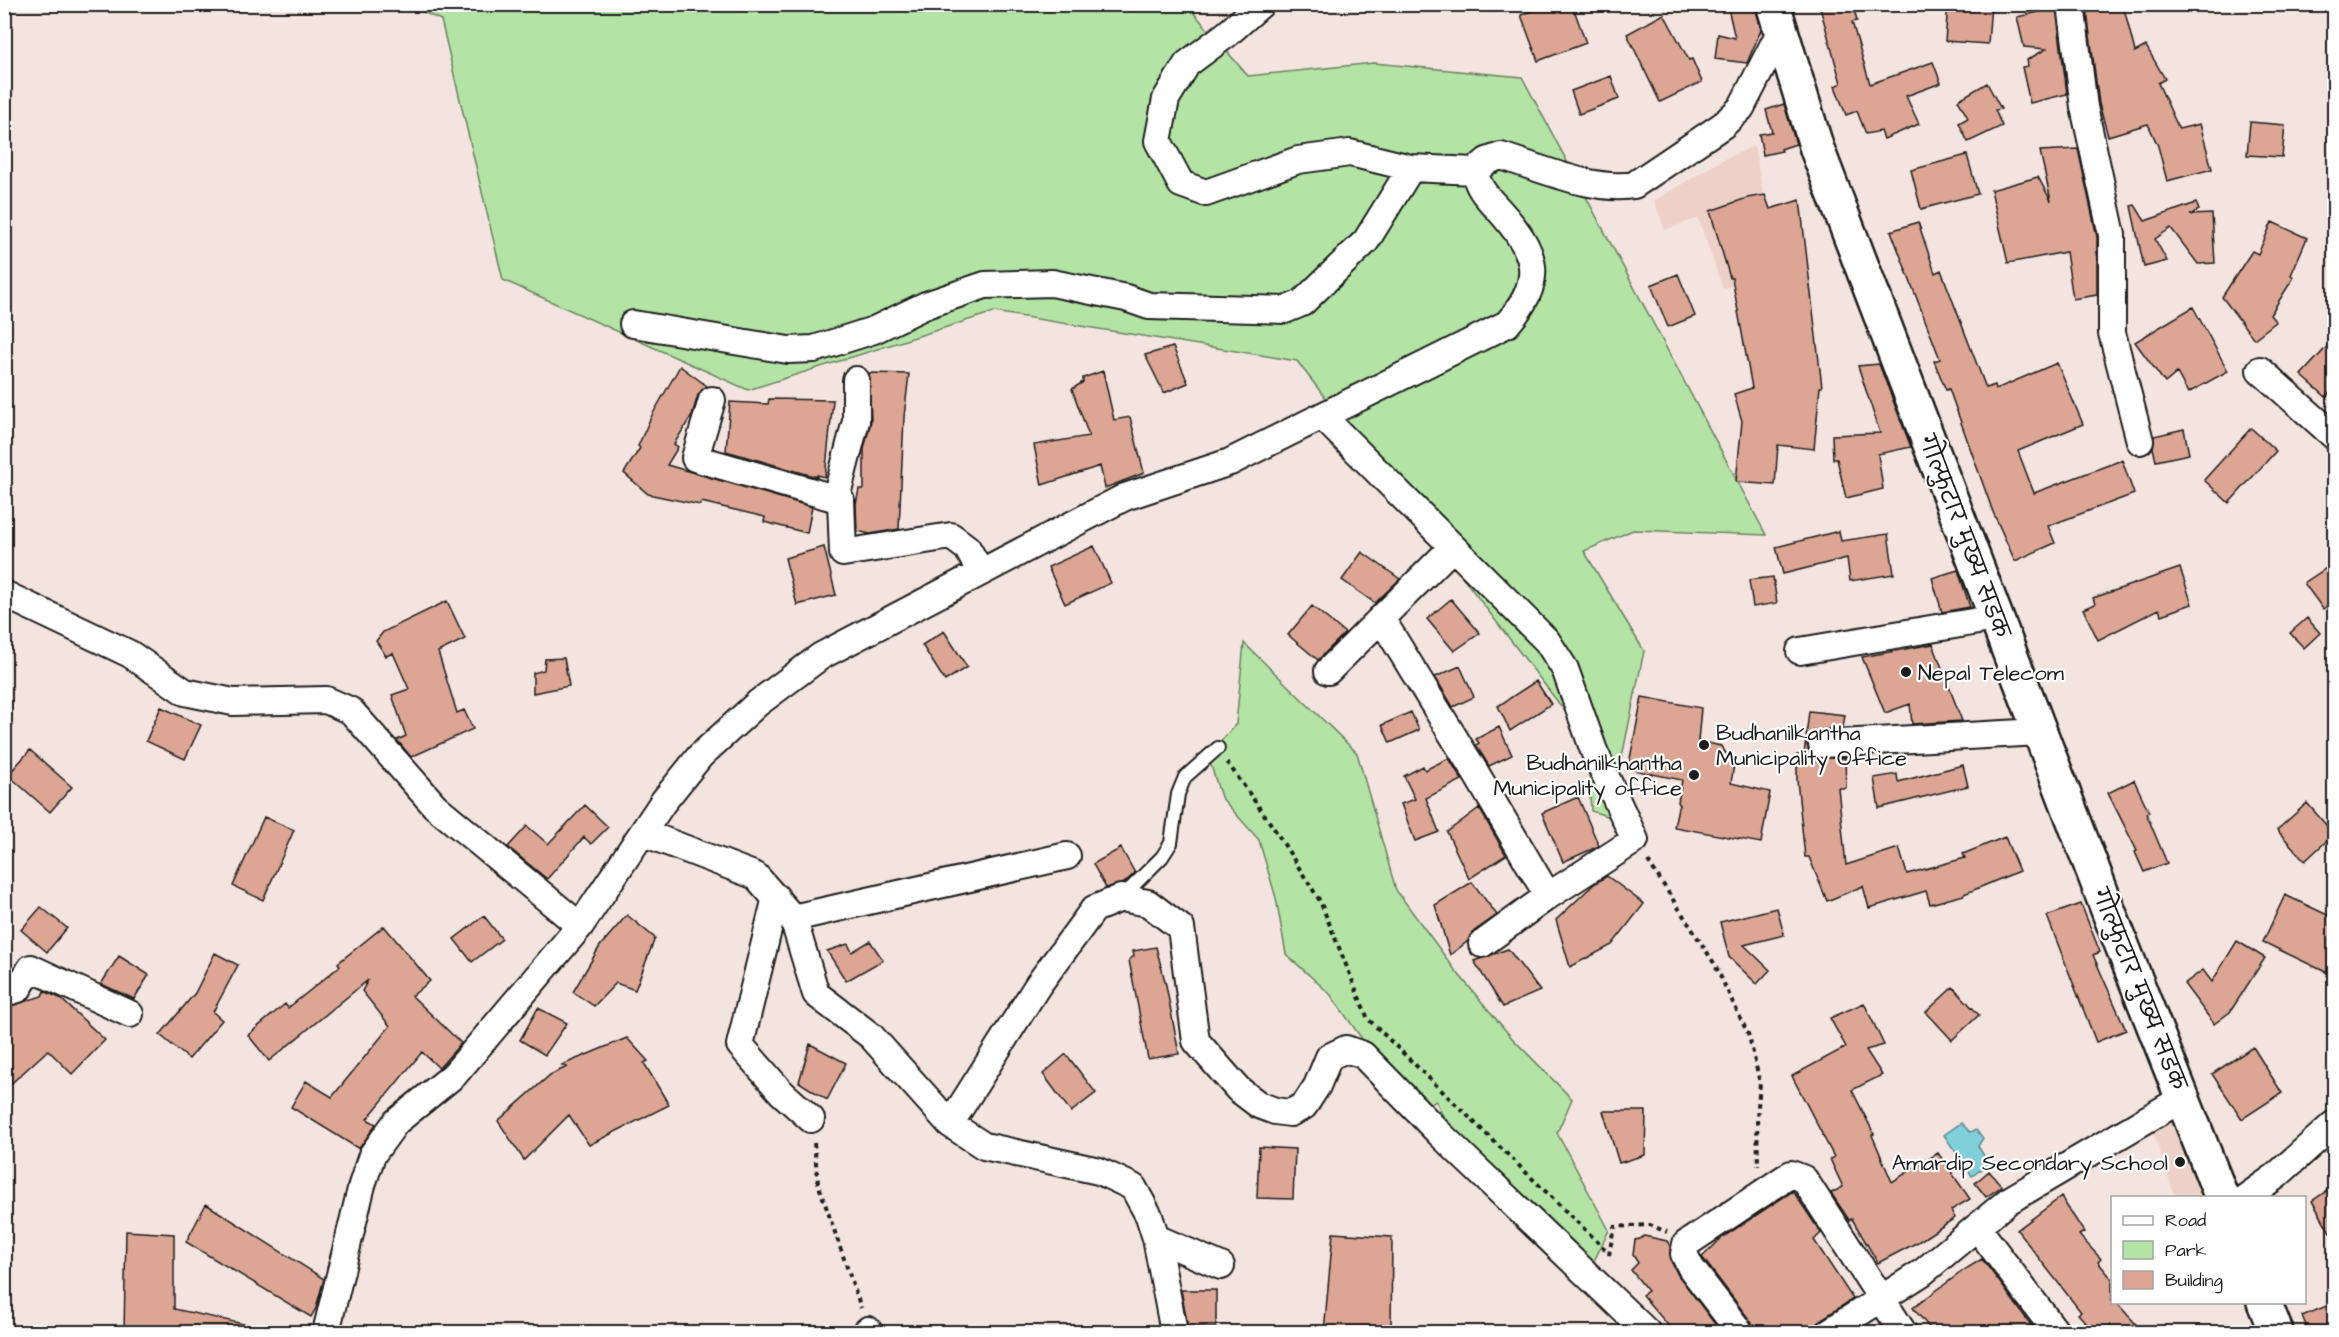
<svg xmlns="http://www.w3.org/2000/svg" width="2339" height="1337" viewBox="0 0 2339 1337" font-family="'Architects Daughter','Playpen Sans Deva',sans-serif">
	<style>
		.built { fill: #edd1c8 }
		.green { fill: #b3e4a5; stroke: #688060; stroke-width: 1.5 }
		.water { fill: #80d0da; stroke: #58888e; stroke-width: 1.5 }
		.building { fill: #dca594; stroke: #1c1c1c; stroke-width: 1.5 }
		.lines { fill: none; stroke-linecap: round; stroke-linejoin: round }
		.lane-casing { stroke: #1c1c1c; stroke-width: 16 }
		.street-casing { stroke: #1c1c1c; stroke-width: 30 }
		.secondary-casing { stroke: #1c1c1c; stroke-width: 38 }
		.path { stroke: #1c1c1c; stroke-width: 4; stroke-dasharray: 4.5 4.5; stroke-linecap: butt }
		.lane { stroke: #fff; stroke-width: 12 }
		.street { stroke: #fff; stroke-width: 26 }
		.secondary { stroke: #fff; stroke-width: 33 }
		.poi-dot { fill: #1c1c1c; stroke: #fff; stroke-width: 2 }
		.labels { text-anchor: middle; stroke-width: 4.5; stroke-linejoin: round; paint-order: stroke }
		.street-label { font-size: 22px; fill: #1c1c1c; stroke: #fff }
		.poi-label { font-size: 22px; fill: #1c1c1c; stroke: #fff; text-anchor: start }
	</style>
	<rect width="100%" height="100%" fill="#f4e4df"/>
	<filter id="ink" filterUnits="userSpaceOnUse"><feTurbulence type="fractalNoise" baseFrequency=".0167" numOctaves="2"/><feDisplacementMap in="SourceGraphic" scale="12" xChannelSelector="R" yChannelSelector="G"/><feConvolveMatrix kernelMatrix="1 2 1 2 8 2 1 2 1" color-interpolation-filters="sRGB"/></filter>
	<g filter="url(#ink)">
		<path class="built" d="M 1754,146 L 1779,272 L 1723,289 L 1698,218 L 1665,230 L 1654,201 L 1722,160 Z
			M 2183,1118 L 2207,1197 L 2175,1197 L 2151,1126 Z"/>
		<path class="green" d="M 407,5 L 1187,5 L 1248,76 L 1374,63 L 1522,77 L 1766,535 L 1633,530 L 1584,551 L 1644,651 L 1618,776 L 1616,819 L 1591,811 L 1587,740 L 1297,361 L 994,312 L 748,390 L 503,280 L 441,20 Z
			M 1244,643 L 1357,753 L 1396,890 L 1455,970 L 1512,1038 L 1572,1099 L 1557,1133 L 1609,1230 L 1593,1263 L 1454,1140 L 1436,1101 L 1424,1108 L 1370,1050 L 1330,994 L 1286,954 L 1276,898 L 1259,840 L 1221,797 L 1208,756 L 1236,724 Z"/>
		<path class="water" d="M 1961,1123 L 1970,1132 L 1976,1130 L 1983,1138 L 1978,1146 L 1989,1164 L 1972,1176 L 1944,1135 Z"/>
		<path class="building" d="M 1549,4 L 1572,4 L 1586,43 L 1538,61 L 1521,15 Z
			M 1727,4 L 1755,4 L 1761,30 L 1747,63 L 1715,59 L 1718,34 L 1735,38 Z
			M 1819,4 L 1853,4 L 1857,21 L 1852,22 L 1870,84 L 1933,62 L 1941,83 L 1906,96 L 1919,124 L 1884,139 L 1881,131 L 1866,134 L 1857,111 L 1846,115 L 1835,86 L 1841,83 Z
			M 1948,4 L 1991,4 L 1988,44 L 1945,41 Z
			M 2117,4 L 2123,4 L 2135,52 L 2146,46 L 2165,79 L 2158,83 L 2179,129 L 2200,124 L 2212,169 L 2167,181 L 2158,146 L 2148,124 L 2108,136 L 2099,104 L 2087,12 Z
			M 2056,8 L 2067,94 L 2030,103 L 2022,67 L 2028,66 L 2027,60 L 2046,49 L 2024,47 L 2017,17 Z
			M 1664,14 L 1689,60 L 1692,59 L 1702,82 L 1660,102 L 1627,34 Z
			M 1611,76 L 1619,99 L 1579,114 L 1571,91 Z
			M 1987,83 L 2001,109 L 1995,110 L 2002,126 L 1968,142 L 1959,123 L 1968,118 L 1958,100 Z
			M 1784,104 L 1796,144 L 1781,149 L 1782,151 L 1763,155 L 1759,134 L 1772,132 L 1766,110 Z
			M 2250,122 L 2285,125 L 2282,157 L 2247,155 Z
			M 2078,149 L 2097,237 L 2097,295 L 2073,299 L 2066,252 L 2008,263 L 1991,190 L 2038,177 L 2051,201 L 2040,151 Z
			M 1967,155 L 1978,194 L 1921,209 L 1911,170 Z
			M 1765,195 L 1770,209 L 1800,200 L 1822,387 L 1820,387 L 1814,449 L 1778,445 L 1775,485 L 1736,482 L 1742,421 L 1734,394 L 1752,388 L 1732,278 L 1730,278 L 1710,211 L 1747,198 Z
			M 2196,203 L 2199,210 L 2190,215 L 2212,214 L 2215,263 L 2198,264 L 2171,228 L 2155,239 L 2167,261 L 2144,267 L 2131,206 L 2135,205 L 2145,221 Z
			M 1918,222 L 1935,273 L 1941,270 L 1986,388 L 1995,385 L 1996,389 L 2057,363 L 2083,424 L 2018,451 L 2034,493 L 2122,460 L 2134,494 L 2048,526 L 2055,543 L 2015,561 L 1993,512 L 1949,389 L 1946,390 L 1934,361 L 1940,359 L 1891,231 Z
			M 2272,222 L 2307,238 L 2291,275 L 2294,277 L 2270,315 L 2276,322 L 2254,339 L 2222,297 L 2252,251 L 2258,254 Z
			M 1678,274 L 1695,316 L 1668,327 L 1651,285 Z
			M 2193,307 L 2228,371 L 2188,393 L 2177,373 L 2165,383 L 2135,342 Z
			M 2334,339 L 2334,388 L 2326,397 L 2301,375 Z
			M 1173,347 L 1188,383 L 1164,393 L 1145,355 Z
			M 1879,364 L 1911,447 L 1878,454 L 1883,489 L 1846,498 L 1837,459 L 1833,459 L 1832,435 L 1880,433 L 1858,366 Z
			M 680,366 L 707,386 L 698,395 L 692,415 L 674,444 L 678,447 L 667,465 L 812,507 L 807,533 L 764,522 L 765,517 L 701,502 L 700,505 L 648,494 L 624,473 L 640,448 L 638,446 L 651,417 Z
			M 1103,371 L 1114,420 L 1130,417 L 1144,473 L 1105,488 L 1100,466 L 1042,485 L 1034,445 L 1089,436 L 1072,389 L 1083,382 L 1083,378 Z
			M 869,373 L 909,374 L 904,417 L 899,529 L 870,534 L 857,531 L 856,504 L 859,489 L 864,489 L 864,449 L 871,421 Z
			M 769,399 L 833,400 L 825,477 L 817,475 L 817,477 L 726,451 L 730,402 L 768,404 Z
			M 2251,428 L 2276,451 L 2229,503 L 2204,480 Z
			M 2184,429 L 2189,454 L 2156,461 L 2153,448 L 2154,436 Z
			M 1839,531 L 1841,541 L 1888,534 L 1894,574 L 1850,581 L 1847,558 L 1783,574 L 1776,547 Z
			M 1094,546 L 1111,583 L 1065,604 L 1048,567 Z
			M 824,547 L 836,595 L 797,605 L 785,558 Z
			M 1362,552 L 1400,579 L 1375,603 L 1342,580 Z
			M 2334,563 L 2334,600 L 2323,609 L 2304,583 Z
			M 2180,568 L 2192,604 L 2161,615 L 2159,609 L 2098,640 L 2083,609 L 2095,604 L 2093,598 Z
			M 1958,570 L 1970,607 L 1942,612 L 1932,578 Z
			M 1773,577 L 1777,603 L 1753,607 L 1749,580 Z
			M 1451,599 L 1480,633 L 1454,651 L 1427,619 Z
			M 447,601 L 465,639 L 438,652 L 457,713 L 464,710 L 473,729 L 411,757 L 397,740 L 406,736 L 392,695 L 409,689 L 393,653 L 386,656 L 376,641 L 383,632 Z
			M 1312,606 L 1345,633 L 1318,660 L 1288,635 Z
			M 2307,618 L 2320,633 L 2304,648 L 2290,633 Z
			M 944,631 L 967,667 L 945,681 L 922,645 Z
			M 1933,644 L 1962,721 L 1912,724 L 1910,704 L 1885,713 L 1862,657 Z
			M 564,658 L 569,686 L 533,693 L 533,673 L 544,670 L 545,659 Z
			M 1460,666 L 1474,697 L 1453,707 L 1435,677 Z
			M 1536,681 L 1551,704 L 1510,731 L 1498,706 Z
			M 1642,697 L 1701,708 L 1698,741 L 1721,746 L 1734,765 L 1731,783 L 1770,792 L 1761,843 L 1674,827 L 1678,807 L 1680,805 L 1678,802 L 1682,780 L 1628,769 Z
			M 161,707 L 201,725 L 185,759 L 146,741 Z
			M 1809,711 L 1845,715 L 1843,728 L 1814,731 L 1809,737 L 1807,744 L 1809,752 L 1816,758 L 1845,758 L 1846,788 L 1838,788 L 1846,865 L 1899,848 L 1907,874 L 1965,858 L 1963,854 L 2005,837 L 2019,871 L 1964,894 L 1964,895 L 1930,904 L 1926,891 L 1869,908 L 1863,886 L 1827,901 L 1809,857 L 1805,857 L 1797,780 L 1797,755 L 1804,755 Z
			M 1411,712 L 1419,730 L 1390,743 L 1382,725 Z
			M 1499,727 L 1512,755 L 1489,766 L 1476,745 L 1479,743 L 1476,739 Z
			M 30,750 L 72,787 L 50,812 L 8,775 Z
			M 1449,758 L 1462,780 L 1426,798 L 1439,832 L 1415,841 L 1401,804 L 1415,799 L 1404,776 L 1423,766 L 1425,770 Z
			M 1963,765 L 1968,786 L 1879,808 L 1874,778 L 1897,774 L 1898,782 Z
			M 2134,780 L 2149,812 L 2146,813 L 2167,863 L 2144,872 L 2135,852 L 2137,851 L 2108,793 Z
			M 1578,797 L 1599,846 L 1563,862 L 1542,813 Z
			M 2307,803 L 2334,834 L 2305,861 L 2277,830 Z
			M 585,805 L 608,827 L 591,844 L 584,837 L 547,879 L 508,847 L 527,826 L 548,844 Z
			M 1479,808 L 1506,855 L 1469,879 L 1447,832 Z
			M 264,817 L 294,830 L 263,900 L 233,886 Z
			M 1121,848 L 1135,873 L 1124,883 L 1106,888 L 1093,864 Z
			M 1607,876 L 1644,904 L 1612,945 L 1570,967 L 1556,920 L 1594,884 Z
			M 1472,882 L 1497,915 L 1473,932 L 1468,941 L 1450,955 L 1435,905 Z
			M 2285,895 L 2334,918 L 2334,976 L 2263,942 Z
			M 2081,904 L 2100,952 L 2093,955 L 2126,1030 L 2096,1042 L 2047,916 Z
			M 41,907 L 67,928 L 47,952 L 21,930 Z
			M 1777,908 L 1784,935 L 1744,945 L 1770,970 L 1757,984 L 1729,957 L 1720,922 Z
			M 627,915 L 655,938 L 635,990 L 616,983 L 594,1006 L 573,992 L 600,946 Z
			M 484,916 L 502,939 L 472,962 L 454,939 Z
			M 384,926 L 430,981 L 412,996 L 461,1043 L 439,1068 L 422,1052 L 367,1119 L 376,1124 L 359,1149 L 291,1107 L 306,1081 L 332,1097 L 390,1026 L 362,991 L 368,980 L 269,1061 L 248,1035 L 285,1004 L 288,1008 L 340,966 L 338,963 Z
			M 870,941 L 883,960 L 846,981 L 827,951 L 848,944 L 852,952 Z
			M 2237,941 L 2265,958 L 2230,1012 L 2214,1024 L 2184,984 L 2203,970 L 2212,982 Z
			M 1156,947 L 1166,985 L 1179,1054 L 1148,1059 L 1129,960 L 1134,956 L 1133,951 Z
			M 1508,949 L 1540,991 L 1503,1007 L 1474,961 Z
			M 215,953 L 238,965 L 213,1012 L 222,1020 L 189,1059 L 160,1035 L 195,993 Z
			M 119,956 L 149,975 L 134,999 L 101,984 Z
			M 1953,987 L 1979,1015 L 1952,1040 L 1926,1012 Z
			M 44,991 L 60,998 L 105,1040 L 72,1074 L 48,1050 L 4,1090 L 4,1008 L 42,996 Z
			M 1864,1003 L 1884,1045 L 1866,1050 L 1882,1075 L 1852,1090 L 1874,1134 L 1872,1135 L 1892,1182 L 1938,1153 L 1970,1199 L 1951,1210 L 1955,1218 L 1918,1242 L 1878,1263 L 1852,1219 L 1849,1220 L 1831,1193 L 1843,1187 L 1830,1159 L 1834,1157 L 1792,1076 L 1846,1047 L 1830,1018 Z
			M 538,1008 L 567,1023 L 545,1055 L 520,1040 Z
			M 627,1038 L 648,1061 L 644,1063 L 669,1105 L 589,1145 L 569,1115 L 524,1160 L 498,1121 L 550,1075 L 567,1067 L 562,1065 Z
			M 810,1044 L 846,1063 L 827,1100 L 799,1082 Z
			M 2253,1047 L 2282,1093 L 2242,1119 L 2212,1074 Z
			M 1066,1054 L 1096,1093 L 1071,1112 L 1043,1074 Z
			M 1603,1111 L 1646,1111 L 1645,1155 L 1619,1163 Z
			M 1259,1147 L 1295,1149 L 1293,1199 L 1257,1198 Z
			M 1989,1171 L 2002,1186 L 1986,1197 L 1975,1183 Z
			M 2334,1186 L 2334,1239 L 2312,1201 Z
			M 1793,1191 L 1821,1233 L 1814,1240 L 1853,1299 L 1820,1320 L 1815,1326 L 1814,1332 L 1755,1332 L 1752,1323 L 1702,1257 L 1723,1237 Z
			M 2061,1197 L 2084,1232 L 2079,1235 L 2101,1259 L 2098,1262 L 2112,1279 L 2112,1302 L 2116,1302 L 2143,1332 L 2094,1332 L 2078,1314 L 2081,1312 L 2017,1230 Z
			M 206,1204 L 324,1279 L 316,1308 L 311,1317 L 186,1242 Z
			M 126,1231 L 174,1234 L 174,1309 L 244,1324 L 243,1332 L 124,1332 Z
			M 1333,1233 L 1392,1237 L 1391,1332 L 1324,1332 Z
			M 1644,1236 L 1667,1241 L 1670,1246 L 1671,1261 L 1678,1275 L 1721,1332 L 1674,1332 L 1642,1295 L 1648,1291 L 1631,1270 L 1638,1263 L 1633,1255 L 1635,1240 L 1640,1239 Z
			M 1982,1259 L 2004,1288 L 2036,1332 L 1933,1332 L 1913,1308 L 1964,1270 Z
			M 1181,1290 L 1216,1290 L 1216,1327 L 1188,1327 Z
			M 2334,1303 L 2334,1332 L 2309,1332 L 2302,1316 Z"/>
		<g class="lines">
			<defs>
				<path id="lane" d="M 1122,897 L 1162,857 L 1171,843 L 1178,794 L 1185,777 L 1218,748"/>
				<path id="street" d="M 1261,4 L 1227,34 L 1187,64 L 1166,99 L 1158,141 L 1181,184 L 1206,193 L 1298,160 L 1350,153 L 1411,168 L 1475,171
					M 2071,4 L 2084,107 L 2112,235 L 2112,333 L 2140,441
					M 1475,171 L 1487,161 L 1501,156 C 1540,168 1594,192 1634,185 L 1723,125 L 1741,108 L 1780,32
					M 633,324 L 788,350 L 814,349 L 874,330 L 926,305 L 985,285 L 1052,283 L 1126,298 L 1149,306 L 1285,310 L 1302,303 L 1366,241 L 1411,168
					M 2260,370 L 2334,436
					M 712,400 L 695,458 L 841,500 L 843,553 L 951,536 L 967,548 L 981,572
					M 1322,416 L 1547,641 L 1565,669 L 1594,751 L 1635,840 L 1548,896 L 1482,944
					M 836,498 L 856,421 L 856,380
					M 4,594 L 130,654 L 185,692 L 233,702 L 326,700 L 351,711 L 435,806 L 580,926
					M 1381,618 L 1477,775 L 1548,896
					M 1800,651 L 1996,618
					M 1328,671 L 1453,547
					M 1822,744 L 2040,732
					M 644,833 L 756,876 L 793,918 L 1067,856
					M 776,897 L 740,1045 L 781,1092 L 811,1119
					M 793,918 L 816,994 L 871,1036 L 950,1124 L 1038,985 L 1094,909 L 1121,898 L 1148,903 L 1181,928 L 1196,1041 L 1238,1089 L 1259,1105 L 1275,1111 L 1290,1113 L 1304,1106 L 1317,1086 L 1329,1057 L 1346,1049 L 1363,1055 L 1439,1133 L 1647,1332
					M 4,993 L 18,989 L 31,968 L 130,1014
					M 950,1124 L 984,1146 L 1099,1171 L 1133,1187 L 1149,1216 L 1156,1238 L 1221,1266
					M 2245,1198 L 2276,1176 L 2334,1124
					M 1977,1227 L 2056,1332
					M 1156,1238 L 1174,1332
					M 326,1332 L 362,1185 L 372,1155 L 396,1122 L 454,1075 L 580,926 L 663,802 L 700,756 L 758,703 L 821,656 L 1125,497 L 1230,462 L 1507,324 C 1547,279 1536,251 1499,210 C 1488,198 1477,188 1475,171
					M 866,1332 L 868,1330
					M 1740,1332 L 1691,1268 L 1684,1254 L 1686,1244 L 1791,1174 L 1804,1179 L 1903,1332
					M 1829,1332 L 1923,1272 L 2008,1201 L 2183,1098"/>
				<path id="secondary" d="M 1773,4 L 1817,149 L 2110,915 L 2222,1198
					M 2264,1302 L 2276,1332"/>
			</defs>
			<use href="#lane" class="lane-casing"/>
			<use href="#street" class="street-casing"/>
			<use href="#secondary" class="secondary-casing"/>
			<path class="path" d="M 1227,762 L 1273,827 L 1320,901 L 1368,1019 L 1610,1254
				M 1648,861 L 1714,963 L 1749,1036 L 1760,1083 L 1757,1118 L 1758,1166
				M 814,1143 L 818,1183 L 861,1308
				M 1609,1255 L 1614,1227 L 1650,1225 L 1667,1232"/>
			<use href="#lane" class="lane"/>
			<use href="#street" class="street"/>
			<use href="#secondary" class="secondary"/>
		</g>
	</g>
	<g class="poi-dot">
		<circle cx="1906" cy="672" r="6"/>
		<circle cx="1704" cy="745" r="6"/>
		<circle cx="1694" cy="775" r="6"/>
		<circle cx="2180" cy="1162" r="6"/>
	</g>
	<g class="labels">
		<g class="street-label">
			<text transform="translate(1965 536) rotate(69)" y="8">गोल्फुटार मुख्य सडक</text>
			<text transform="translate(2140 989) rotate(68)" y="8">गोल्फुटार मुख्य सडक</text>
		</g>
		<g class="poi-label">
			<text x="1918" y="680">Nepal Telecom</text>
			<text x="1716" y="740">Budhanilkantha<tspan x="1716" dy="25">Municipality Office</tspan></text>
			<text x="1682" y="770" text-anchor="end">Budhanilkhantha<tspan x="1682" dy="25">Municipality office</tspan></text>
			<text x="2168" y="1170" text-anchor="end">Amardip Secondary School</text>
		</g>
	</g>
	<rect width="2339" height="1337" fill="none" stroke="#fff" stroke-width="24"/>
	<rect x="12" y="12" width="2315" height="1313" fill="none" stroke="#1c1c1c" stroke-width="2" filter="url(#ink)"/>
	<rect x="2111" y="1196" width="195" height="108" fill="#ffffff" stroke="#a4a4a4" stroke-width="1.5"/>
	<rect x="2123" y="1216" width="30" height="9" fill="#ffffff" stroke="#a4a4a4" stroke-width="1.5"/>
	<text x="2165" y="1226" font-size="18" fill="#1c1c1c">Road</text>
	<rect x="2123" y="1241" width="30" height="18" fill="#b3e4a5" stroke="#a4a4a4" stroke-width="1.5"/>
	<text x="2165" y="1256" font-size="18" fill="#1c1c1c">Park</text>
	<rect x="2123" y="1271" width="30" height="18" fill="#dca594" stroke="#a4a4a4" stroke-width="1.5"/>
	<text x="2165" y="1286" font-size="18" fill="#1c1c1c">Building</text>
</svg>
